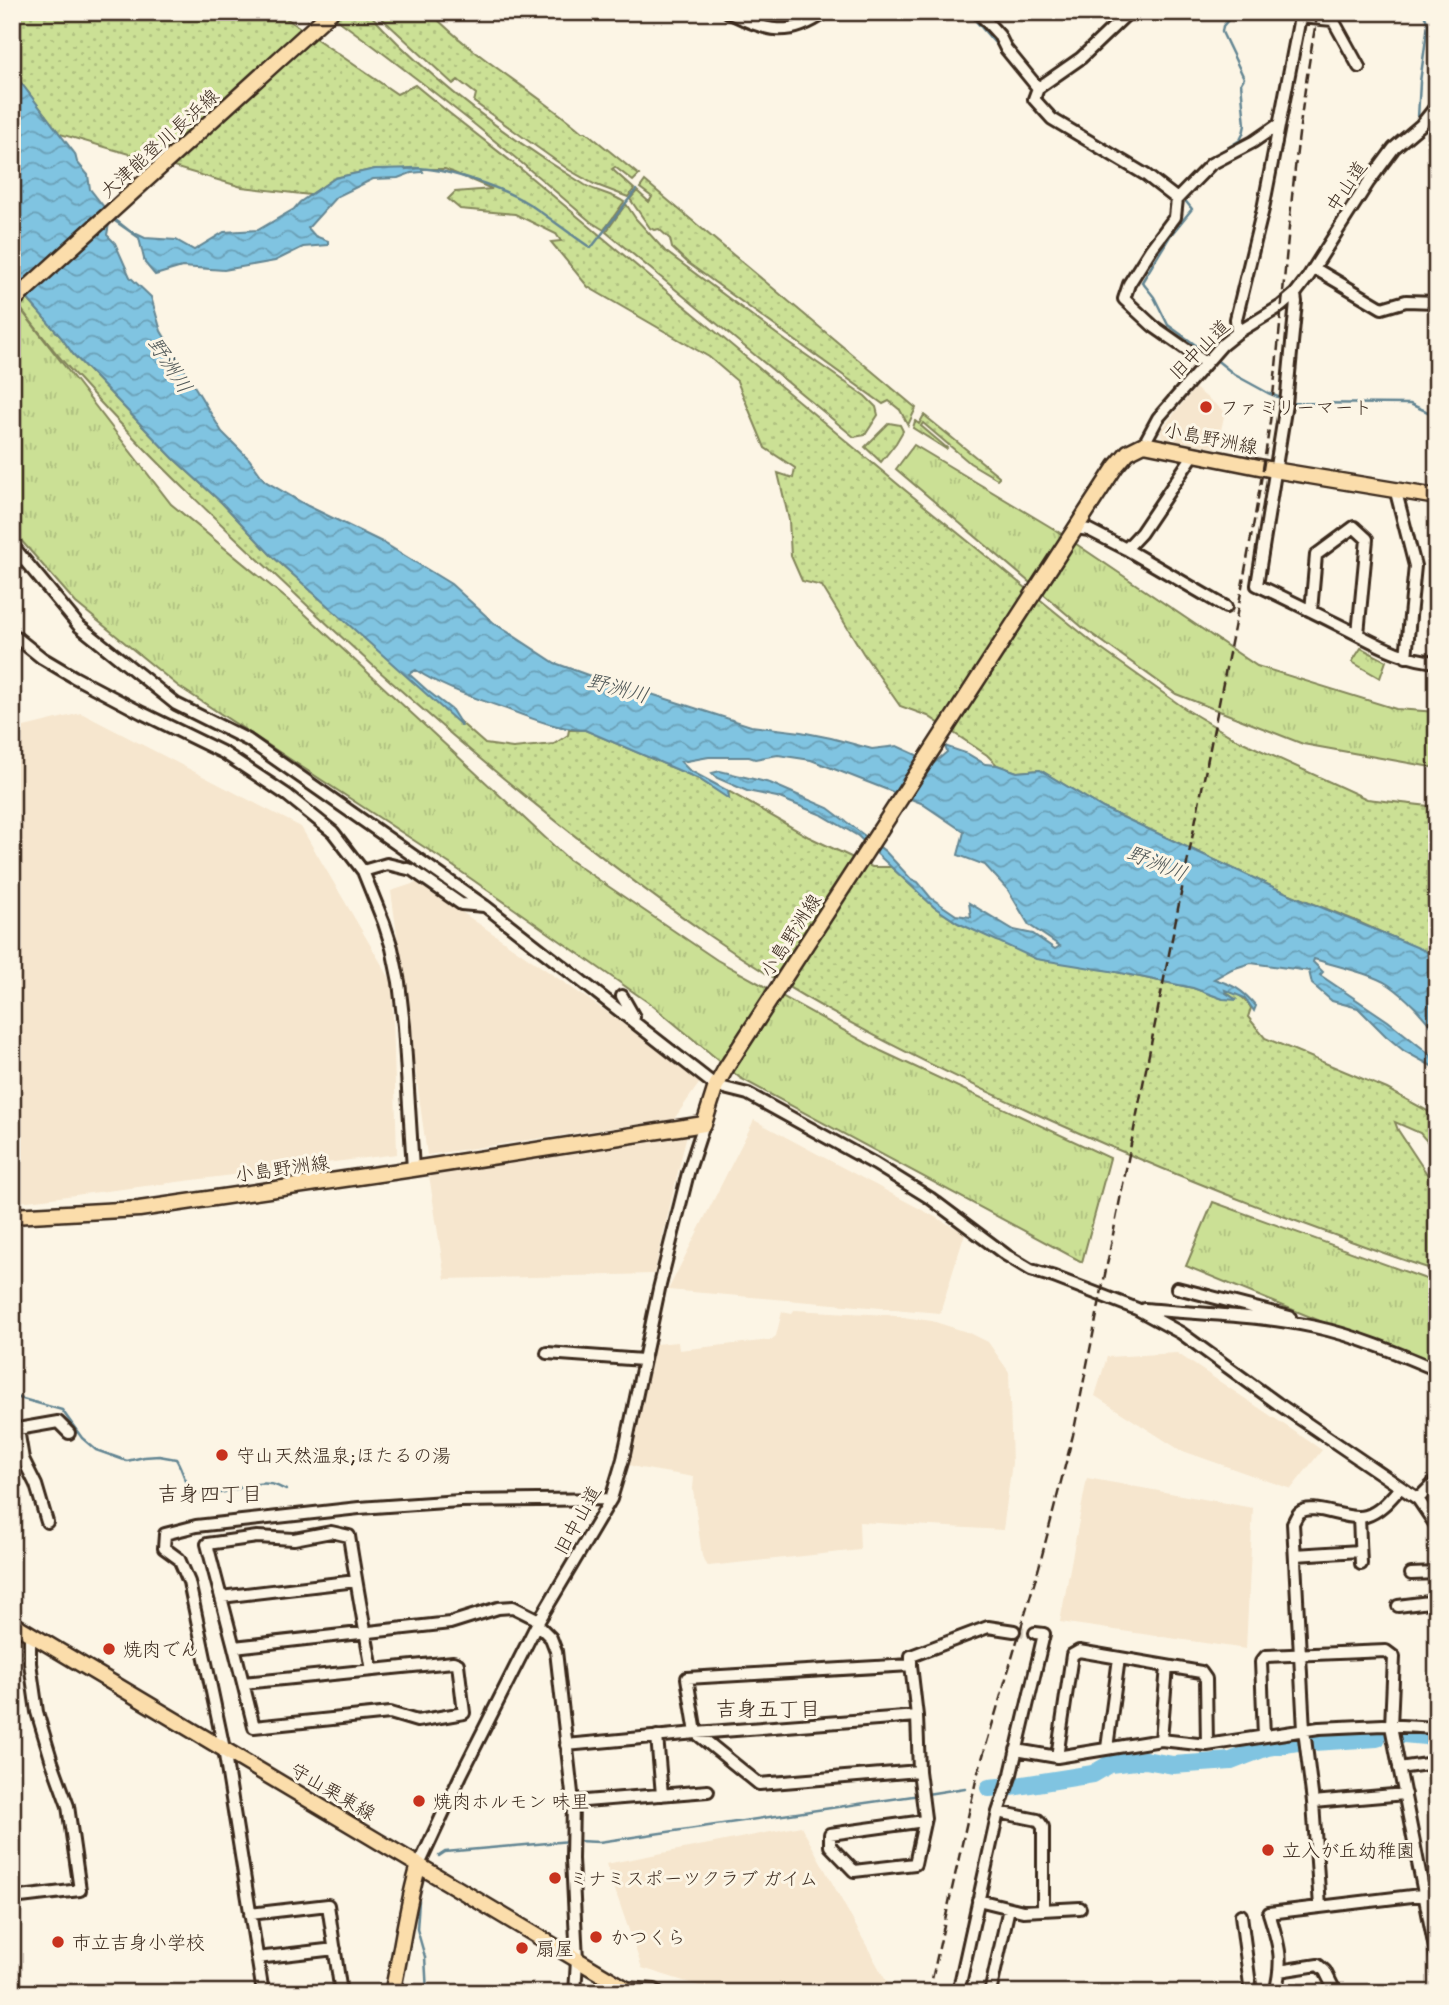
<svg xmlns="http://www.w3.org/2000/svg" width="1449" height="2005" viewBox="0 0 1449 2005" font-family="'Gochi Hand','Klee One',sans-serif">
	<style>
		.built { fill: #f6e6ce }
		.grass { fill: url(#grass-dots); stroke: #83855a; stroke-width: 2 }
		.park { fill: url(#park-tufts); stroke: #83855a; stroke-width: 2 }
		.water { fill: url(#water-waves); stroke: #648693; stroke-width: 2 }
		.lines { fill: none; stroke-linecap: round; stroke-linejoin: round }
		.stream { stroke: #648693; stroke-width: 2.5 }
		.river { stroke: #80c4e1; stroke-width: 18 }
		.minor-tunnel { stroke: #d5ccbd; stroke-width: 10; stroke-dasharray: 10 5; stroke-linecap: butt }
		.minor-casing { stroke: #3b2a1e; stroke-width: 16 }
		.major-casing { stroke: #3b2a1e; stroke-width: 19 }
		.minor { stroke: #fcf5e5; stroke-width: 10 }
		.major { stroke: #fbddab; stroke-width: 14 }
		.rail { stroke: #3b2a1e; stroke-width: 2.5; stroke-dasharray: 10 5; stroke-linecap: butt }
		.poi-dot { fill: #c8321e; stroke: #fcf5e5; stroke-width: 2.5 }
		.labels { text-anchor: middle; stroke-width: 6; stroke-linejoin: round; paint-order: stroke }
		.street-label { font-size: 19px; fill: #3b2a1e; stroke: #fcf5e5 }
		.poi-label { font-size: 19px; fill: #3b2a1e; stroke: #fcf5e5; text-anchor: start }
		.water-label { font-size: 21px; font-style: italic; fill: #505858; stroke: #fcf5e5 }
		.neighbourhood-label { font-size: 21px; fill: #3b2a1e; stroke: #fcf5e5 }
	</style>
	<defs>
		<pattern id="grass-dots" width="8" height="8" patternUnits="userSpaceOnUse" patternTransform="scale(1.75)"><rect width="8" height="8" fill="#cbe095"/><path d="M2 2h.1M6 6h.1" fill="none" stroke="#afc080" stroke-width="1.8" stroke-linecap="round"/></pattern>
		<pattern id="park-tufts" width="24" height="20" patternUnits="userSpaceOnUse" patternTransform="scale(1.75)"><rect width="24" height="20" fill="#cbe095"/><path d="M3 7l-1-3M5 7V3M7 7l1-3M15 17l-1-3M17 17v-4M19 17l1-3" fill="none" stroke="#afc080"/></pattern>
		<pattern id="water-waves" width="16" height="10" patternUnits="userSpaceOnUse" patternTransform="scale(1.75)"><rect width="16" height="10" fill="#80c4e1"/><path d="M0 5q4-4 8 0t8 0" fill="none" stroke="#6a9fb6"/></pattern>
	</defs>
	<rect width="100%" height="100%" fill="#fcf5e5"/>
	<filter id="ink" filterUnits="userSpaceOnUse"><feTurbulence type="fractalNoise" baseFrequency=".0143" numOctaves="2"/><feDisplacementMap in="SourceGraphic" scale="14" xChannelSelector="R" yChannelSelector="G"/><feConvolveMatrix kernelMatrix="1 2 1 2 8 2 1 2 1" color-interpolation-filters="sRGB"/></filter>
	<g filter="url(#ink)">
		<path class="built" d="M 1195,388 L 1225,412 L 1217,448 L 1162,438 L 1160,431 Z
			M 81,713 L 301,827 L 392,982 L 397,1154 L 12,1203 L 12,730 Z
			M 418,882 L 703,1078 L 674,1119 L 427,1155 L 391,891 Z
			M 754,1120 L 965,1233 L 940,1313 L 668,1290 Z
			M 687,1134 L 654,1274 L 445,1279 L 429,1175 Z
			M 794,1310 L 888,1315 L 932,1321 L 970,1333 L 988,1342 L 1009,1372 L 1012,1463 L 1003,1530 L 859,1522 L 860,1550 L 709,1566 L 706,1565 L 702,1556 L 693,1489 L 694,1477 L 640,1468 L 626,1464 L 655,1344 L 678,1342 L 679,1350 L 771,1340 L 776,1336 L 782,1312 L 792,1314 Z
			M 1177,1353 L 1322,1450 L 1291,1489 L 1180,1450 L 1095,1396 L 1107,1357 Z
			M 1087,1478 L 1253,1508 L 1246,1649 L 1060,1622 Z
			M 801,1826 L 892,1992 L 722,1993 L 642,1968 L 606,1864 Z"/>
		<path class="grass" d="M 12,12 L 277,12 L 397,94 L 415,85 L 448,112 L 522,170 L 900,486 L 1101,649 L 1187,710 L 1234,738 L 1367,799 L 1437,807 L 1437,957 L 1354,920 L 1275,888 L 1103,808 L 1040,770 L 1017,772 L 997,765 L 987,755 L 928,716 L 900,706 L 863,653 L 822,586 L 802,581 L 791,556 L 789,520 L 778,473 L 793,478 L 795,468 L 765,448 L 737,381 L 709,357 L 588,287 L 551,242 L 561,241 L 556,234 L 515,214 L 460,209 L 448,199 L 455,192 L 492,189 L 445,169 L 375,169 L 335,178 L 310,195 L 242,187 L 60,134 L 12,71 Z
			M 327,12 L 368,12 C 430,81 507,137 585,185 C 597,192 613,194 624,202 L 604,230 L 591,222 C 506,148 419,78 327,12 Z
			M 375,12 L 430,12 C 475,58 533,90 582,132 L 586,132 L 639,175 L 633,181 L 615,167 L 612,169 L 634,189 L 628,197 L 594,184 L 569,170 L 474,102 L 476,94 L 458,80 L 453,84 Z
			M 645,181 L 916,408 L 908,425 L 900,410 L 889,401 L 883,404 L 688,263 L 672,248 L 670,239 L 659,229 L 654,230 L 650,228 L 630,199 L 637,191 L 649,202 L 652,197 L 640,188 Z
			M 626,204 L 636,219 L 665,251 L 786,341 L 865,396 L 876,407 L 878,415 L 865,435 L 854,437 L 606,232 Z
			M 12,281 L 61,337 L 73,354 L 174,459 L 222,503 L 271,555 L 485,744 L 513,748 L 554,744 L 568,735 L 569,730 L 585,730 L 699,779 L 729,798 L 728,791 L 809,837 L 872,867 L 891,867 L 934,907 L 958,923 L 997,939 L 1116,972 L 1193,988 L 1223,999 L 1235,999 L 1223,990 C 1237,993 1244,996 1251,1008 L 1248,1017 L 1265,1038 L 1387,1089 L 1437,1116 L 1437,1153 L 1420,1133 L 1395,1122 L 1398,1130 L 1437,1189 L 1437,1271 C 1389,1256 1343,1238 1296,1221 C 1213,1190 1132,1157 1052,1121 C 934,1068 817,1011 711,937 C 569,838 437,726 310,608 C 231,534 152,460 79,379 C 55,354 34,325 12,297 Z
			M 924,415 L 999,476 L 999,477 L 997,479 L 970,463 L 923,423 L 921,426 L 947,448 L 946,449 L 913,428 L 915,421 L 919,424 Z
			M 889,423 L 900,425 L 903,431 L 896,443 L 881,462 L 865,447 Z"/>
		<path class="park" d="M 12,298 L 171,504 L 305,614 L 568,859 L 717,960 L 881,1051 L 1110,1158 L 1082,1262 L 740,1078 L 652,1005 L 450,864 L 178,686 L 76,603 L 12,530 Z
			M 914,445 L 1054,529 L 1257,666 L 1396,709 L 1437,712 L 1437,768 L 1303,744 L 1176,694 L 1082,627 L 896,469 Z
			M 1361,648 L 1386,661 L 1380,678 L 1352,662 Z
			M 1213,1202 L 1437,1283 L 1437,1369 L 1186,1266 Z"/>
		<path class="water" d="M 12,71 L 75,154 L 77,162 L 88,175 L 90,189 L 111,216 L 130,231 L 145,238 L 176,240 L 194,250 L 224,232 L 258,230 L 294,209 L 300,202 L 335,178 L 375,169 L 421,168 L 423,172 L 411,173 L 398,178 L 373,179 L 336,197 L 308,228 L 315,236 L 328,241 L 328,245 L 303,247 L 275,261 L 224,270 L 182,267 L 155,275 L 145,263 L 139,238 L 110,218 L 107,235 L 115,243 L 130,277 L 151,297 L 161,331 L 222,432 L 249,459 L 265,481 L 308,506 L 382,542 L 451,584 L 494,623 L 555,663 L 634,692 L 648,693 L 751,726 L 801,732 L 831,738 L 872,749 L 897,746 L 934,763 L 947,752 L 945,746 L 968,754 L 985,764 L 997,765 L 1017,772 L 1040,770 L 1103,808 L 1275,888 L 1421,949 L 1437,957 L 1437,1033 C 1422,1015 1408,998 1389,985 C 1370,973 1336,966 1314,959 L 1313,962 L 1323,972 L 1320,975 L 1388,1021 L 1437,1060 L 1437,1069 L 1404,1051 L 1386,1036 L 1358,1008 L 1332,1001 L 1312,984 L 1309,971 L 1251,963 L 1232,969 L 1214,979 C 1233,985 1242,989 1256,1006 L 1254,1011 L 1245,998 L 1225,990 L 1226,993 L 1237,1000 L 1223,999 L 1193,988 L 1116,972 L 1036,959 L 958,923 L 934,907 L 858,836 L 822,815 L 777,797 L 747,791 L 717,778 L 712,773 L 720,771 L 770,783 L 828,808 L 885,851 L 911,879 L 918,882 L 931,898 L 956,915 L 971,917 L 969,903 L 1014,930 L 1033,934 L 1055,949 L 1060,946 L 1029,925 L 1008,890 L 985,865 L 958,855 L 964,832 L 921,803 L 811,760 L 778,755 L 755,759 L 749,757 L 709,757 L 681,762 L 689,770 L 728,791 L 729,799 L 699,779 L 585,730 C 556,729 528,717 501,707 C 473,697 441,687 416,670 L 409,674 L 429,692 L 452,710 L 462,726 L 271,555 L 222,503 L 174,459 L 73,354 L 61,337 L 12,281 Z"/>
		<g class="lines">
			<path class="stream" d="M 968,12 L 1001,50
				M 1043,101 L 1060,117 L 1112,148
				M 1418,118 L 1420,82 L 1428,24 L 1423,12
				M 1215,156 L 1240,140 L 1243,134 L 1245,125 L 1241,83 L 1244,78 L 1222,32 L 1223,26 L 1235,12
				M 405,169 C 434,163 503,188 529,204 C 550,218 570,234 591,248 L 636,190
				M 1183,198 L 1192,209 L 1170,236 L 1142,282 L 1154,297 L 1168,325 L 1208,354
				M 1214,358 L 1235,375 L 1268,393 L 1283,399
				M 1289,401 L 1293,403 L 1410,404 L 1437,416
				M 12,1396 L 62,1410 L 82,1438 L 96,1450 L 127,1461 L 144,1457 L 159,1456 L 176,1459 C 183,1469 183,1483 195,1491 C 211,1503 249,1480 270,1484 C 275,1484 281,1488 286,1490
				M 927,1794 L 965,1788
				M 577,1841 L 599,1842 L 920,1795
				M 439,1856 L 445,1852 L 570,1841
				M 419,1900 L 417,1929 L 425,1957 L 427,1993"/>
			<path class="river" d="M 1403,1734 L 1437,1737
				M 1313,1742 L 1377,1738
				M 1011,1787 L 1093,1774 L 1110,1764 L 1145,1760 L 1173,1765 L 1231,1761 L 1267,1747 L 1297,1742
				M 989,1788 L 999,1787"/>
			<path class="minor-tunnel" d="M 1014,1631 L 1035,1633"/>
			<defs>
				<path id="minor" d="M 728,12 C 767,31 788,39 826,12
					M 978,12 L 999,35 L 1006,49 L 1038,88
					M 1129,12 L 1081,58 L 1038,88 L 1034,99 L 1052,119 L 1146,175 L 1177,199
					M 1300,17 L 1333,20 L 1359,67
					M 1314,268 L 1382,308 L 1406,301 L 1437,302
					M 1295,294 L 1296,302 L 1286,404 L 1257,585 C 1285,598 1313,612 1341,626 C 1374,642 1399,659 1437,662
					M 1237,333 L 1236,319 L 1263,209 L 1301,12
					M 1206,363 L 1153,326 L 1124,299 L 1129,284 L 1151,249 L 1175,217 L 1177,199 L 1211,164 L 1253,142 L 1279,124
					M 1144,444 L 1158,418 L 1222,345 L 1237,333 L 1281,306 L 1295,294 L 1308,277 L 1368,183 L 1394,148 L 1421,125 L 1437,105
					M 1397,490 L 1397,496 L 1415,566 L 1406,657
					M 1076,528 L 1089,530 L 1126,549 L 1226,607
					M 12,545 L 79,626 L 176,704 L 248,740 L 485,906 L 716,1086 L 748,1094 L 875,1164 L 930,1198 L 1006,1255 L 1031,1270 L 1054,1277 L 1137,1309 L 1181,1333 L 1277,1403 L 1418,1499 L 1437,1527
					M 1126,549 L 1141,533 L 1194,454
					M 1311,611 L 1316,555 L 1354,527 L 1367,539 L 1358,634
					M 12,634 L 42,658 L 74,677 L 142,713 L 224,753 L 287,795 L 333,832 L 363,871 L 384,923 L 392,948 L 399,982 L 404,1026 L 413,1169
					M 363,871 L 387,864 L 412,870 L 461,904 L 484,906
					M 622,996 L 634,1017
					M 1177,1288 L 1290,1317
					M 1144,1309 C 1201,1314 1259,1315 1315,1327 C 1357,1336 1397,1353 1437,1370
					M 547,1353 L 643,1360
					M 18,1429 L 23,1459 L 36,1485 L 47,1522
					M 12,1430 L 58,1422 L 69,1433
					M 1418,1499 L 1437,1480
					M 1359,1517 L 1361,1564
					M 1295,1555 L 1360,1551
					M 1411,1574 L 1437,1573
					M 221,1597 L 356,1581
					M 1398,1606 L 1437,1601
					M 537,1624 L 551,1638 L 556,1651 L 573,1802 L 572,1859 L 577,1960 L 575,1993
					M 234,1647 L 254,1727 L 390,1713 L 417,1721 L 464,1713 L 458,1664 L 453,1662 L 243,1683
					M 911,1665 L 911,1656 L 988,1627 L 1014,1631
					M 372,1670 C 364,1625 356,1581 349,1536 L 331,1532 L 294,1539 L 257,1537 L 207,1544 L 234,1647 L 450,1623 L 498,1608 L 513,1607 L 539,1620
					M 657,1736 L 662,1795
					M 1264,1736 L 1261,1662 L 1266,1656 L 1386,1651 L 1394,1657 L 1391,1726 L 1437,1959
					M 1161,1740 L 1167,1666
					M 566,1745 L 696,1733 L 917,1716
					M 1107,1748 L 1119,1658
					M 1016,1750 L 1057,1757 L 1161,1740 L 1207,1745 L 1319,1728 L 1383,1725 L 1437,1728
					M 1057,1757 L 1072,1655 L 1079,1651 L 1201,1672 L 1206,1679 L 1207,1745
					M 1399,1768 L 1434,1763 L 1437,1766
					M 919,1771 L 759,1784 L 696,1733 L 687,1678 L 911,1665 L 917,1716 L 919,1771 L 925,1818 L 915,1864 L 854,1871 L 830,1846 L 830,1834 L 924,1821
					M 573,1802 L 708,1791
					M 1313,1802 L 1405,1794
					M 998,1812 L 1038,1820 L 1043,1827 L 1043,1910
					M 419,1865 L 461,1775 L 537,1624 L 611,1499 L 623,1459 L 659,1289 L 688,1173 L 704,1124
					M 12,1898 L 80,1890 L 68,1806 L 52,1762 L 37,1712 L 30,1663 L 30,1634
					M 978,1900 L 1023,1911 L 1080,1908
					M 1320,1907 L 1313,1802 L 1304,1730 L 1293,1523 C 1295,1520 1296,1516 1299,1513 C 1313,1501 1347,1522 1366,1516 C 1380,1512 1390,1499 1400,1488
					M 250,1914 L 328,1905 L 341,1993
					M 1241,1915 L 1251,1993
					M 257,1958 L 335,1949
					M 1279,1971 L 1318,1965 L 1325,1971 L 1336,1993
					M 627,1988 L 655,1990 L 659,1993
					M 263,1993 L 224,1749 L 189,1582 L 179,1559 L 164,1548 L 165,1534 L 196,1526 L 359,1508 L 459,1501 L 611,1499
					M 958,1993 L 998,1812 L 1011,1774 L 1044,1634 L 1035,1633
					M 990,1993 L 1009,1908
					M 1275,1993 C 1284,1959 1279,1945 1269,1913 L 1437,1893"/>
				<path id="major" d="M 12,302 L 331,12
					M 12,1216 L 139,1209 L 413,1169 L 704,1124 L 716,1086 L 726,1068 L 1116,466 L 1128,452 L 1144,444 L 1274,470 L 1437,497
					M 12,1623 L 633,1993
					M 392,1993 C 402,1950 406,1907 419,1865"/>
			</defs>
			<use href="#minor" class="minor-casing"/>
			<use href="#major" class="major-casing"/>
			<use href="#minor" class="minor"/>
			<use href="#major" class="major"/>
			<path class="rail" d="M 929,1993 L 977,1776 L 1039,1567 L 1073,1435 L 1240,598 C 1251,537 1263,476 1271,414 C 1286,281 1292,145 1318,12"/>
		</g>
	</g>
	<g class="poi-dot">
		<circle cx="1206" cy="407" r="7"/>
		<circle cx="222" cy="1455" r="7"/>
		<circle cx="109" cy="1649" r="7"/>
		<circle cx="419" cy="1801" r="7"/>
		<circle cx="1268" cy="1850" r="7"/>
		<circle cx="555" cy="1878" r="7"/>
		<circle cx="596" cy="1937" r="7"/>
		<circle cx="58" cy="1942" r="7"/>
		<circle cx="522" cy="1948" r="7"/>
	</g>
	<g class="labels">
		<g class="street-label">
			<text transform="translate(159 143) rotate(-42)" y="7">大津能登川長浜線</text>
			<text transform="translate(1346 186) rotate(-56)" y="7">中山道</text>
			<text transform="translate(1199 349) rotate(-45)" y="7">旧中山道</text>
			<text transform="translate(1211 438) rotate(11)" y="7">小島野洲線</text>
			<text transform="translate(790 935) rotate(-57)" y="7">小島野洲線</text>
			<text transform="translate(282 1168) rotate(-8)" y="7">小島野洲線</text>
			<text transform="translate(577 1520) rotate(-61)" y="7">旧中山道</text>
			<text transform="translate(333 1791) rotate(30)" y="7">守山栗東線</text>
		</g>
		<g class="poi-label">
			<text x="1220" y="414">ファミリーマート</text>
			<text x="236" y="1462">守山天然温泉;ほたるの湯</text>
			<text x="123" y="1656">焼肉でん</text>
			<text x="433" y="1808">焼肉ホルモン 味里</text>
			<text x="1282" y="1857">立入が丘幼稚園</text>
			<text x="569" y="1885">ミナミスポーツクラブ ガイム</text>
			<text x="610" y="1944">かつくら</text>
			<text x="72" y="1949">市立吉身小学校</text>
			<text x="536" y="1955">扇屋</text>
		</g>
		<g class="water-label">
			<text transform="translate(170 365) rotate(57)" y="7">野洲川</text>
			<text transform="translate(618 688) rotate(15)" y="7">野洲川</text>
			<text transform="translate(1157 863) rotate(22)" y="7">野洲川</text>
		</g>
		<g class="neighbourhood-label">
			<text x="210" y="1501">吉身四丁目</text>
			<text x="768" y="1716">吉身五丁目</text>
		</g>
	</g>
	<rect width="1449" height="2005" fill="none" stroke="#fcf5e5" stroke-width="42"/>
	<rect x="21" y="21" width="1407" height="1963" fill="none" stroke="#3b2a1e" stroke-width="2.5" filter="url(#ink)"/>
</svg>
